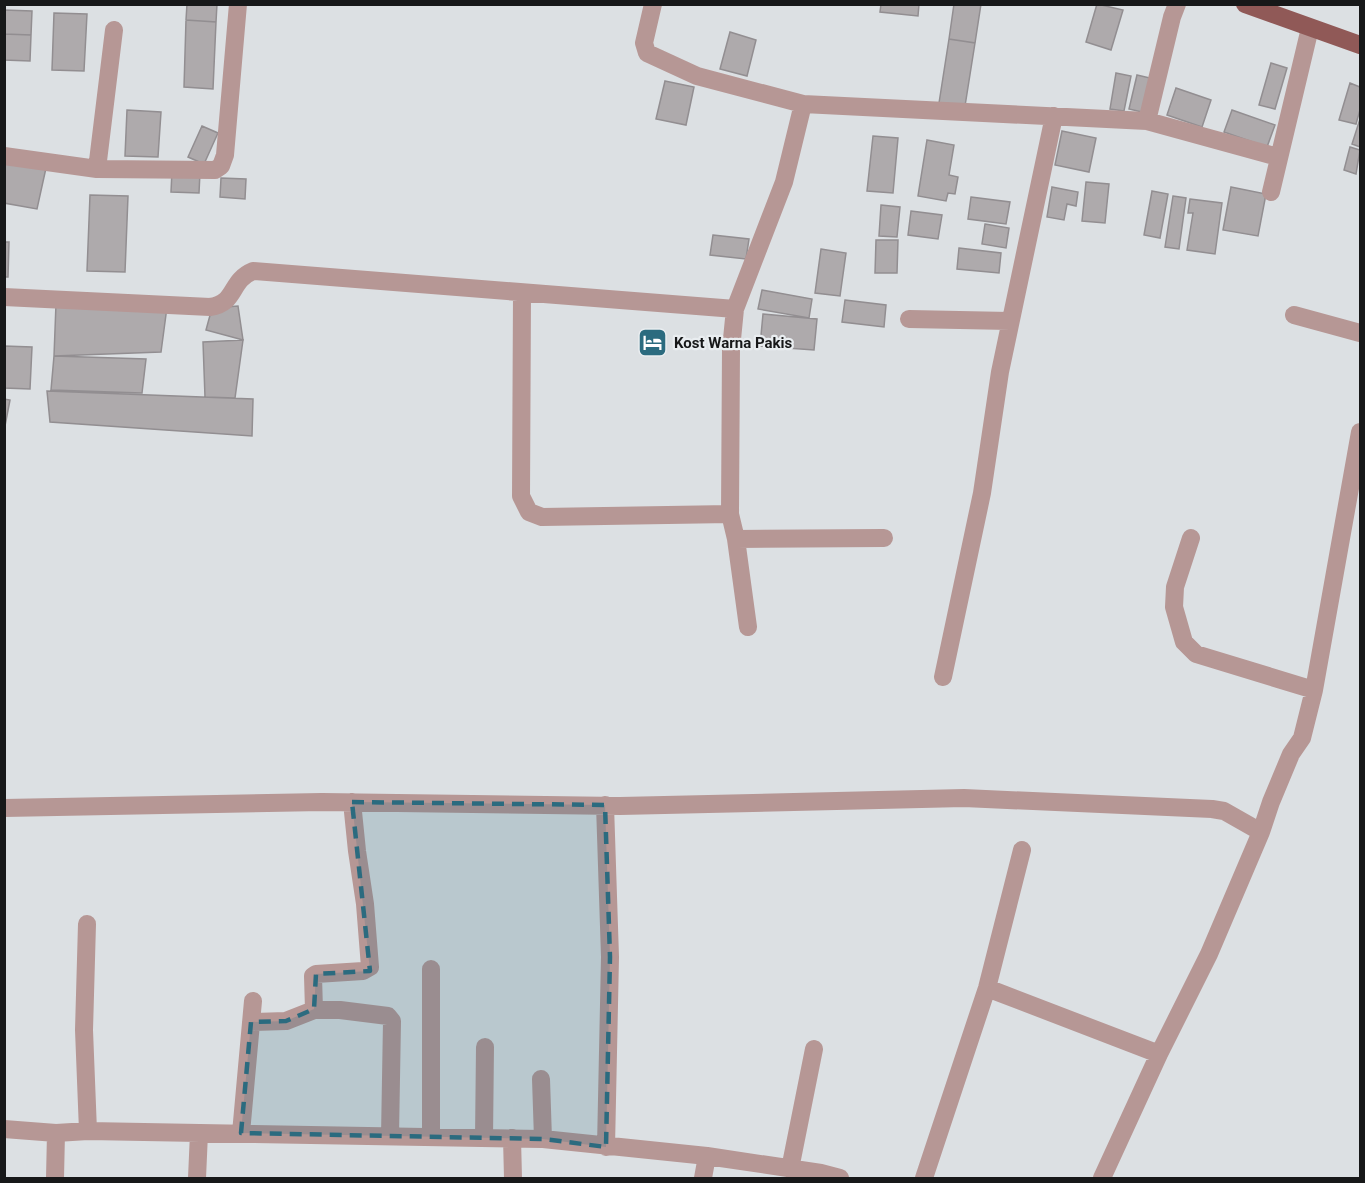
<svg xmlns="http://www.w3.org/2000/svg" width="1365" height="1183" viewBox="0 0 1365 1183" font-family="Roboto,sans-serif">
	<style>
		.building { fill: #aeaaac; stroke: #928e91; stroke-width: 1.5 }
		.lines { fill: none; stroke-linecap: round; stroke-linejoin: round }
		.minor { stroke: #b69795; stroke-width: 18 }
		.primary { stroke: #905957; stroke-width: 18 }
		.marked { fill: #2b6b7f; fill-opacity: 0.2; stroke: #2b6b7f; stroke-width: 4.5; stroke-dasharray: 12 8; stroke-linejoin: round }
		.labels { text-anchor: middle; stroke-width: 4.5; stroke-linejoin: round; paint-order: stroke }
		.poi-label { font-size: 15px; font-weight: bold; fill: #171819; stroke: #e9edf0; text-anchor: start }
	</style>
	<rect width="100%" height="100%" fill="#dce0e3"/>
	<path class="building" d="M 187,4 L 217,4 L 216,22 L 186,20 Z
		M 881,4 L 919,4 L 918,16 L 880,12 Z
		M 954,4 L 981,4 L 975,43 L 949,39 Z
		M 1097,4 L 1123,10 L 1111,50 L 1086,42 Z
		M 4,10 L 32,11 L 31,35 L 4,34 Z
		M 54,13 L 87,14 L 84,71 L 52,70 Z
		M 186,20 L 216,22 L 213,89 L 184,87 Z
		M 730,32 L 756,40 L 747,76 L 720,69 Z
		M 4,34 L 31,35 L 30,61 L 4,60 Z
		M 949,39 L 975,43 L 965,106 L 939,103 Z
		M 1271,63 L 1287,68 L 1275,109 L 1259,105 Z
		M 1116,73 L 1131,76 L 1124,111 L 1110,109 Z
		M 1137,75 L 1150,78 L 1142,112 L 1129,109 Z
		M 665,81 L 694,87 L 686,125 L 656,119 Z
		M 1350,83 L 1360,87 L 1360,110 L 1356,124 L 1339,120 Z
		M 1176,88 L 1211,100 L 1202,127 L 1167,115 Z
		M 127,110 L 161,112 L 158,157 L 125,156 Z
		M 1232,110 L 1275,125 L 1267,147 L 1224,132 Z
		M 1360,119 L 1360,147 L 1352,144 Z
		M 202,126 L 218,133 L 204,164 L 188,157 Z
		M 1062,131 L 1096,138 L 1089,172 L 1055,165 Z
		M 873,136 L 898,138 L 893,193 L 867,191 Z
		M 927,140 L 954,145 L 949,175 L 958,177 L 955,194 L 948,193 L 946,201 L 918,196 Z
		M 1350,147 L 1360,150 L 1356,174 L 1344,170 Z
		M 4,160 L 46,168 L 37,209 L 4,203 Z
		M 172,171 L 200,172 L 199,193 L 171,192 Z
		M 221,178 L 246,179 L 245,199 L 220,197 Z
		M 1086,182 L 1109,184 L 1105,223 L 1082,221 Z
		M 1052,187 L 1078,192 L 1076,206 L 1067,204 L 1064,220 L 1047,217 Z
		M 1231,187 L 1266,194 L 1258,236 L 1223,230 Z
		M 1152,191 L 1168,194 L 1160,238 L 1144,235 Z
		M 90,195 L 128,196 L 125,272 L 87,271 Z
		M 1173,196 L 1186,198 L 1179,249 L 1165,247 Z
		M 971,197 L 1010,202 L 1006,224 L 968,219 Z
		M 1190,199 L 1222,203 L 1215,254 L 1187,250 L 1193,213 L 1188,213 Z
		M 881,205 L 900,207 L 897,237 L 879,236 Z
		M 911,211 L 942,215 L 938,239 L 908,235 Z
		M 985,224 L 1009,228 L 1006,248 L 982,244 Z
		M 713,235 L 749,239 L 746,259 L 710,255 Z
		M 876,240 L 898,240 L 897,273 L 875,273 Z
		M 4,242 L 9,242 L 8,277 L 4,277 Z
		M 959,248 L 1001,253 L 999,273 L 957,269 Z
		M 821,249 L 846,253 L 840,296 L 815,293 Z
		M 762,290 L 812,299 L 809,318 L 758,309 Z
		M 845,300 L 886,305 L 884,327 L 842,322 Z
		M 56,304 L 167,307 L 161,352 L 54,356 Z
		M 238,306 L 243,340 L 206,330 L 212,308 Z
		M 763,314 L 817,319 L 814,350 L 760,346 Z
		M 243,340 L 235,398 L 205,397 L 203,342 Z
		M 4,346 L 32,347 L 30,389 L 4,388 Z
		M 54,356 L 146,359 L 142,393 L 51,390 Z
		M 47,391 L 253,399 L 252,436 L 50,422 Z
		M 4,399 L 10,400 L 4,431 Z"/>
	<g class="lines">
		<path class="minor" d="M 653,4 L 644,43 L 647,53 L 697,76 L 803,104
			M 1147,121 L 1278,157
			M 4,156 L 97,169 L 215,170 L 221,166 L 225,155 L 238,4
			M 97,169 L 114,30
			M 1271,192 L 1310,28
			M 522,293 L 521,496 L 529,512 L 542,517 L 730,514
			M 4,297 L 210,307 C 237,303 229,281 253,271 L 735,309
			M 1294,315 L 1360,333
			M 909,319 L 1010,321
			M 884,538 L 736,539 L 730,514 L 731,349 L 735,309 L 784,182 L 803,104 L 1147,121 L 1172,17 L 1177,4
			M 1191,538 L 1175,587 L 1174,607 L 1184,642 L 1196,654 L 1314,690
			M 736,539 L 748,627
			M 943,677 L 982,493 L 1000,372 L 1054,116
			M 605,805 L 610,957 L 606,1147
			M 4,808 L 322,802 L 620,806 L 964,798 L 1212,809 L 1224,811 L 1261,832
			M 87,924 L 84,1030 L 88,1131
			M 431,969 L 431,1137
			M 987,988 L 1159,1054
			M 314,1010 L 313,976 L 316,974 L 363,971 L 370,967 L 365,904 L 357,851 L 352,802
			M 251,1022 L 286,1021 L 314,1010 L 340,1010 L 388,1016 L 392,1021 L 390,1136
			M 541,1079 L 543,1139
			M 4,1129 L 56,1133 L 88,1131 L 543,1139 L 707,1156 L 821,1173 L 840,1178
			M 241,1133 L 253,1001
			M 484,1138 L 485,1047
			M 512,1138 L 513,1178
			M 790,1169 L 814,1049
			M 55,1178 L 56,1133
			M 197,1178 L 199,1133
			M 703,1178 L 707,1156
			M 924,1178 L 987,988 L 1022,850
			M 1102,1178 L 1159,1054 L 1209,954 L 1261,832 L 1271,802 L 1291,754 L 1302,738 L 1314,690 L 1360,432"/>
		<path class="primary" d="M 1245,4 L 1360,45"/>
	</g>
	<path class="marked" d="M 352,802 L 605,805 L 610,957 L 606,1147 L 543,1139 L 241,1133 L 251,1022 L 286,1021 L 314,1009 L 316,974 L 370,971 Z"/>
	<defs>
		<symbol id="hotel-square" viewBox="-11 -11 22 22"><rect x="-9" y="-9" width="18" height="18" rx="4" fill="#2b6b7f" stroke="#e9edf0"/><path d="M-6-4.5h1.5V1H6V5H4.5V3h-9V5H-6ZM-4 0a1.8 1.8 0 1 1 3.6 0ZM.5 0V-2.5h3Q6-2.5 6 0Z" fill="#fff"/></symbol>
	</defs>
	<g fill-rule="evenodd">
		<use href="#hotel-square" x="636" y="326" width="33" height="33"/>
	</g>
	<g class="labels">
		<g class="poi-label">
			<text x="674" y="348">Kost Warna Pakis</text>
		</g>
	</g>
	<rect width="1365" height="1183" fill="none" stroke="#171819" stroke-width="12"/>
</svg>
